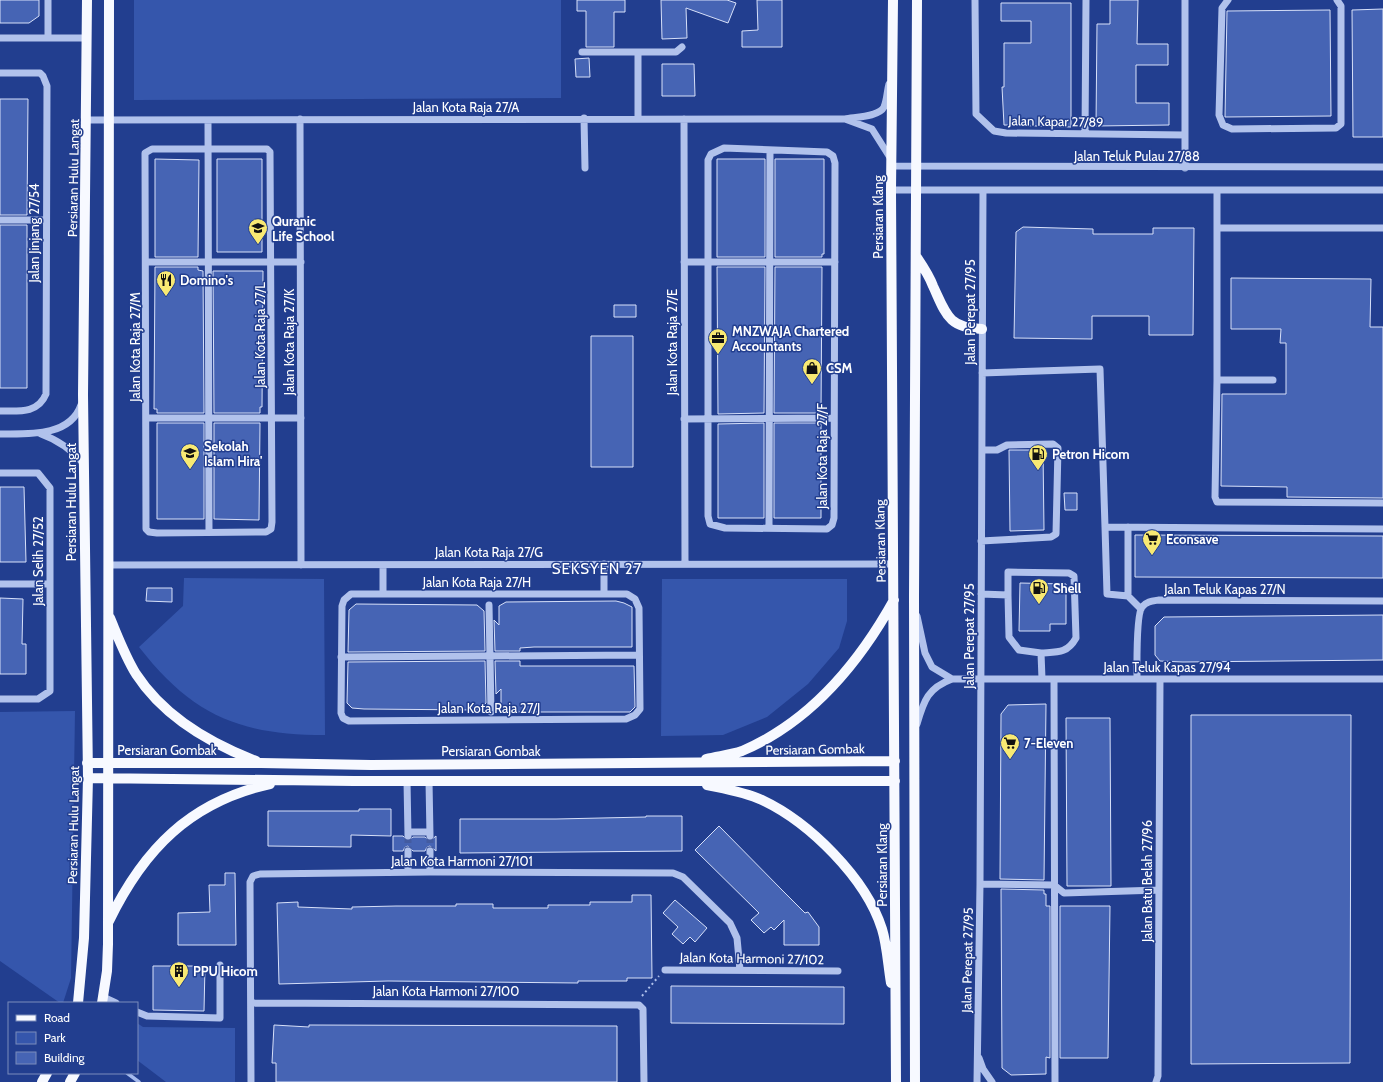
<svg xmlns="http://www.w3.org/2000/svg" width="1383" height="1082" viewBox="0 0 1383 1082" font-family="Cabin,sans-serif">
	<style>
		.green { fill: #3556ac }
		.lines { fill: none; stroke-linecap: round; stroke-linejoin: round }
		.stream { stroke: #a5baed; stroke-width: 3.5 }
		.building { fill: #4664b4; stroke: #d7e0f9 }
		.minor-tunnel { stroke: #435ba0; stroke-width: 7; stroke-dasharray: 7 3.5; stroke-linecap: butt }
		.path { stroke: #b1c2ec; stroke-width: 2; stroke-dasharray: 2 3; stroke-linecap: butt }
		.minor { stroke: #b1c2ec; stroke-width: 7 }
		.major { stroke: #f7f9ff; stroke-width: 10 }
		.labels { text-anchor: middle; stroke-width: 3; stroke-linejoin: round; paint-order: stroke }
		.street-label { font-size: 13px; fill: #fff; stroke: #223e8f }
		.poi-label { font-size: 13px; font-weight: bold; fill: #fff; stroke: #223e8f; text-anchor: start }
		.quarter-label { font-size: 15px; letter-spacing: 1px; fill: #fff; stroke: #223e8f }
	</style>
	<rect width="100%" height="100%" fill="#223e8f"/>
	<path class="green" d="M 134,0 L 561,0 L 561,98 L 134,100 Z
		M 184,578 L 324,579 L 325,735 C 239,735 192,715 139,647 L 183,606 Z
		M 662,579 L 847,579 L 847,621 L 839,648 L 808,684 L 767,717 L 723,735 L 661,736 Z
		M 75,711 L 71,978 L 63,1003 L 60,1003 L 0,961 L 0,712 Z
		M 137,1023 L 143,1027 L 235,1028 L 235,1082 L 166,1082 L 137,1060 Z"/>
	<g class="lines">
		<path class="stream" d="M 127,1073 L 139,1082"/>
	</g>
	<path class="building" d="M 0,0 L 39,0 L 39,16 L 29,23 L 0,23 Z
		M 577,0 L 625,0 L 625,12 L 614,12 L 614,47 L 586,47 L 586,11 L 577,11 Z
		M 661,0 L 727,0 L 736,3 L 728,23 L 686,8 L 687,38 L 662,39 Z
		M 757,0 L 782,0 L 782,47 L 742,47 L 742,31 L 758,30 Z
		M 1110,0 L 1138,0 L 1137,44 L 1168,44 L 1168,65 L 1136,65 L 1136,103 L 1169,103 L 1169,125 L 1096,126 L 1097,24 L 1110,24 Z
		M 1001,3 L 1071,3 L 1071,127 L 1004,125 L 1002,87 L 1004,87 L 1004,43 L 1031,43 L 1031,21 L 1001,21 Z
		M 1383,9 L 1383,137 L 1353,137 L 1352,10 Z
		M 1330,10 L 1331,116 L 1225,117 L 1227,11 Z
		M 589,58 L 590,77 L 576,77 L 575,59 Z
		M 662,64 L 694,64 L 695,96 L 662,96 Z
		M 0,99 L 28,99 L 27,215 L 0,215 Z
		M 155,159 L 199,160 L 198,257 L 155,257 Z
		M 217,159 L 262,159 L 262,252 L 217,252 Z
		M 717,159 L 765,159 L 765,257 L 717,257 Z
		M 775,159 L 824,159 L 824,254 L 822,254 L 822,257 L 775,257 Z
		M 0,225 L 27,225 L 27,388 L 0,388 Z
		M 1023,227 L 1093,229 L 1093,234 L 1153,234 L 1153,228 L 1194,228 L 1193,335 L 1149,335 L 1149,316 L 1092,316 L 1092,339 L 1014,338 L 1016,232 Z
		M 155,267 L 198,267 L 198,270 L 203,271 L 204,413 L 157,413 L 157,409 L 154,409 Z
		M 717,267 L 765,267 L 764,413 L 718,414 Z
		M 775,267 L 822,267 L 821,413 L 774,413 Z
		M 213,271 L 263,271 L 262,407 L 260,407 L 260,413 L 214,413 Z
		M 1231,278 L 1371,279 L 1370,327 L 1383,327 L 1383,498 L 1287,497 L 1287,487 L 1221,486 L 1222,394 L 1286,394 L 1286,343 L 1280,343 L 1281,329 L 1231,329 Z
		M 614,305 L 636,305 L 636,317 L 614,317 Z
		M 591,336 L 633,336 L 633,467 L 591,467 Z
		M 157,423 L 204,423 L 204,519 L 157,519 Z
		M 214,423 L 260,423 L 259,520 L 214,519 Z
		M 764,423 L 764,518 L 718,518 L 718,424 Z
		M 774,423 L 821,423 L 821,518 L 774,518 Z
		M 1009,450 L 1043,450 L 1044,530 L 1010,531 Z
		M 0,487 L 24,487 L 26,562 L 0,562 Z
		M 1064,493 L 1077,493 L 1077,510 L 1065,510 Z
		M 1135,535 L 1383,536 L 1383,578 L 1135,577 Z
		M 1020,583 L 1066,584 L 1066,624 L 1050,624 L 1050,631 L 1019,631 Z
		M 147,588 L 172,588 L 172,602 L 146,601 Z
		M 0,598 L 23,599 L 22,644 L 26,644 L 26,674 L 0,674 Z
		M 616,601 L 624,603 L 632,607 L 632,647 L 534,647 L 520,648 L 520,651 L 495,651 L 494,620 L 499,625 L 499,606 L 506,602 Z
		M 356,604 L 477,605 L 484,611 L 485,651 L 348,652 L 349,610 Z
		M 1383,615 L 1383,660 L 1183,662 L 1160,661 L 1155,655 L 1155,626 L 1164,617 Z
		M 485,661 L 486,703 L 478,710 L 364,709 L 352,708 L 347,703 L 348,662 Z
		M 495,661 L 520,661 L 520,666 L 634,666 L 635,707 L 630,712 L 507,712 L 501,707 L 501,689 L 496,694 Z
		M 1046,704 L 1044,880 L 1000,879 L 1001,714 L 1008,705 Z
		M 1191,715 L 1351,715 L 1350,1063 L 1191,1064 Z
		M 1066,718 L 1110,718 L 1111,886 L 1067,886 Z
		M 359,809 L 391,809 L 391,836 L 351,835 L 351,847 L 268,846 L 268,811 L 359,811 Z
		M 646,816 L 682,816 L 682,851 L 460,853 L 460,819 L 556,819 L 646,817 Z
		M 719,826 L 782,890 L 805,913 L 808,912 L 819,927 L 819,945 L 784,945 L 784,920 L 774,930 L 771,927 L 764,933 L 751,920 L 759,913 L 695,850 Z
		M 393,836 L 403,836 L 408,841 L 413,837 L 425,837 L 430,841 L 436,836 L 436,851 L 430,846 L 427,847 L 425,851 L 413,851 L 408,846 L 405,847 L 403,851 L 393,851 Z
		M 225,873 L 235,873 L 236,945 L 178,945 L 178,913 L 210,912 L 209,885 L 225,885 Z
		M 1001,889 L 1044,890 L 1044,894 L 1046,894 L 1046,906 L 1050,906 L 1050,1058 L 1046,1057 L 1046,1074 L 1011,1075 L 1002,1068 Z
		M 632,895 L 651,895 L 652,978 L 627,978 L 627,981 L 578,981 L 578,983 L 388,981 L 279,984 L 277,903 L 298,902 L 298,907 L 352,909 L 352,907 L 396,906 L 456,906 L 456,904 L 493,904 L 493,908 L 548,908 L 548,905 L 590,905 L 590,902 L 632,902 Z
		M 675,900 L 707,928 L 695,942 L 690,937 L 683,944 L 672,934 L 678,927 L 663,913 Z
		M 1060,906 L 1110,906 L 1108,1058 L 1060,1058 Z
		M 153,966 L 205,966 L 204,1011 L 153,1010 Z
		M 671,986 L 844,987 L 844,1024 L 671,1023 Z
		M 274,1025 L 309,1027 L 309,1025 L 617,1026 L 617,1082 L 276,1082 L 276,1063 L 272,1063 Z"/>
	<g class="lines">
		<path class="minor-tunnel" d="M 408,836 L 408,851
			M 430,836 L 430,851"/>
		<path class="path" d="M 642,996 L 659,976"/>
		<path class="minor" d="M 48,0 L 48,38
			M 975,0 L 976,114 L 994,131 L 1006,133 L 1185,135
			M 1185,0 L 1185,168
			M 1228,0 L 1222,8 L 1219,115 L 1223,125 L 1232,129 L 1336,128 L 1341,124 L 1341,6 L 1337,0
			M 0,38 L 87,38
			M 582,52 L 676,52 L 682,47
			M 638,53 L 638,119
			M 0,73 L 40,73 L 43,76 L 47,86 L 46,394 C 38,414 18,411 0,411
			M 584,118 L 585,168
			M 300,119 L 301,565
			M 684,119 L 685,564
			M 845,119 L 872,129 L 891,159
			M 87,120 L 845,119 C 855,117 879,117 884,107 C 887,100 887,91 889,84
			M 208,120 L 209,532
			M 1085,134 L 1086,0
			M 724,148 L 827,152 L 833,156 L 835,163 L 834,518 L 832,525 L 827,529 L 725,528 L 710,524 L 708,516 L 708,160 L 711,154 Z
			M 152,149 L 267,149 L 270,152 L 272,522 L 271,529 L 266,532 L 157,533 L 149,532 L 146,529 L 145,153 Z
			M 891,166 L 1383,167
			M 891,190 L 1383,190
			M 1217,190 L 1217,380 L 1215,497 L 1217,502 L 1383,503
			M 0,220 L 46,220
			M 1217,228 L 1383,228
			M 146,262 L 301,262
			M 684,262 L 835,262
			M 982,373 L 1100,369 L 1105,527
			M 1217,380 L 1273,380
			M 147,418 L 301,418
			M 684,419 L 834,418
			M 0,434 C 28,434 70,437 81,405
			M 41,434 C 58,440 72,450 84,464
			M 0,473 L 38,473 L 50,488 L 50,691 L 38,699 L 0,699
			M 1128,527 L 1128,596 L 1141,609
			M 769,528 L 770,150
			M 981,541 L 1051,537 L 1056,534 L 1058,448 L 1053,444 L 1007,445 L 997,450 L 982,450
			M 604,564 L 604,594
			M 108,565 L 893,564
			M 383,565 L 383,594
			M 0,584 L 50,584
			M 351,594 L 627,594 L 635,599 L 639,608 L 640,709 L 635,715 L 626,719 L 349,721 L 343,718 L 341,713 L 342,606 L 344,600 Z
			M 981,594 L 1008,595 L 1009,637 L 1019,650 L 1041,653 L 1042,679
			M 1008,595 L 1008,572 L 1069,573 L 1074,576 L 1076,638 C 1067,654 1057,652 1041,653
			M 1128,596 L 1107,594 L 1105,527 L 1383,529
			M 489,605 L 491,712
			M 917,616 L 925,653 L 932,667 L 952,679
			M 341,657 L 639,655
			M 1054,679 L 1055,1082
			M 1137,679 C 1137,666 1136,615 1142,607 C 1147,601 1153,601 1159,600 L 1383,601
			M 917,724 C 924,700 928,688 952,679 L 1383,679
			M 407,781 L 408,836
			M 429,781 L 430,836
			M 408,832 L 430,832
			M 408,851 L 408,872
			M 430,851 L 430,872
			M 980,884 L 1054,885 L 1064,893 L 1159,890
			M 665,970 L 838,971
			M 103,997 L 116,1003
			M 252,1003 L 639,1005 L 643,1009 L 644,1082
			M 137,1012 L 147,1016 L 220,1018 L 220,965
			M 979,1058 L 983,1069 L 992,1082
			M 251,1082 L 250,882 L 253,876 L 260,874 L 430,872 L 673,873 L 683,877 L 730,923 L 737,938 L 740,970
			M 977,1082 L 980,884 L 983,190
			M 1156,1082 L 1158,1076 L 1160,679"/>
		<path class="major" d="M 893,0 L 891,190 L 896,1082
			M 916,256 C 922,265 929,275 933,286 C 946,314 948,328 982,329
			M 110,618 C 118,637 125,656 136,674 C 164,717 209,743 256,761
			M 706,759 C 718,756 731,755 742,751 C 810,722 859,663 894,600
			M 87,763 L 261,763 L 371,765 L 895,761
			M 88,778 L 354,781 L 895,781
			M 707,785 C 726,789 745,792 762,800 C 809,822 866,878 882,929 C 887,945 888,965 891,983
			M 109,921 C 144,849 190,802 270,784
			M 78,1003 L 84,938 L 88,778 L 83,395 L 87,0
			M 102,1003 L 107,971 L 108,944 L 109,0
			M 42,1082 L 47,1073
			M 70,1082 L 75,1073
			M 915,1082 L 914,597 L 917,0"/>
	</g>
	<defs>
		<symbol id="school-pin" viewBox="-11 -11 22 30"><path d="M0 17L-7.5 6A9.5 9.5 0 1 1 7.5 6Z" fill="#f8e973" stroke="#223e8f"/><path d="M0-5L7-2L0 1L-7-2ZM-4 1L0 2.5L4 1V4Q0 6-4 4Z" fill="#111"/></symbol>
		<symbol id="restaurant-pin" viewBox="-11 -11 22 30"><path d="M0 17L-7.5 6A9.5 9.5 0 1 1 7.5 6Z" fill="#f8e973" stroke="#223e8f"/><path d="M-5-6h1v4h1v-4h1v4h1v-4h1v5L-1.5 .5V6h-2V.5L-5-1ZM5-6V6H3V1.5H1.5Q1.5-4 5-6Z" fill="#111"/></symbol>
		<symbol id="office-pin" viewBox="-11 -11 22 30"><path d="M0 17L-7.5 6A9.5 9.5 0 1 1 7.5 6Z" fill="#f8e973" stroke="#223e8f"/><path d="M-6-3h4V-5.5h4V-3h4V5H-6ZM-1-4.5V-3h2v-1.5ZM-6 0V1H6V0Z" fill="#111"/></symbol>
		<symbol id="shop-pin" viewBox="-11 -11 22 30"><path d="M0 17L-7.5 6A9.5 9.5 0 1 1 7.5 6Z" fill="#f8e973" stroke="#223e8f"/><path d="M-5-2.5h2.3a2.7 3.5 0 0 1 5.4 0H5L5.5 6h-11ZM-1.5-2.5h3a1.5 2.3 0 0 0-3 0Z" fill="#111"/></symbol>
		<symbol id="fuel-pin" viewBox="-11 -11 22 30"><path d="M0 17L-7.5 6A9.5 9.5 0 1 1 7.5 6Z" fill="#f8e973" stroke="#223e8f"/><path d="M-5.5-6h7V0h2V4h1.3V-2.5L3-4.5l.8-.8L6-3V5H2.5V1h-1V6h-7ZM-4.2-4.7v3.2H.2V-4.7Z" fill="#111"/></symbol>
		<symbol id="supermarket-pin" viewBox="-11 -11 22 30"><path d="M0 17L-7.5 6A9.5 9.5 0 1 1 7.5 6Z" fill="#f8e973" stroke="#223e8f"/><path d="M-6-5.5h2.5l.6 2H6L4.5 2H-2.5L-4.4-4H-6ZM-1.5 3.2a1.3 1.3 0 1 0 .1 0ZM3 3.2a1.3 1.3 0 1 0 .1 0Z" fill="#111"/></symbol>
		<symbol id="building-pin" viewBox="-11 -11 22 30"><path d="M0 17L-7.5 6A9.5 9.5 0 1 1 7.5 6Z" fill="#f8e973" stroke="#223e8f"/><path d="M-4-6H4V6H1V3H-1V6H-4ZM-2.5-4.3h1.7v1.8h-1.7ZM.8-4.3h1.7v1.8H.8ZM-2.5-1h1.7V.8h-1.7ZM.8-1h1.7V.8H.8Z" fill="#111"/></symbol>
	</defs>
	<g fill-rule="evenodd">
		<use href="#school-pin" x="247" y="217" width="22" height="30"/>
		<use href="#restaurant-pin" x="155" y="269" width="22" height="30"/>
		<use href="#office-pin" x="707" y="327" width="22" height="30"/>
		<use href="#shop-pin" x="801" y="357" width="22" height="30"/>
		<use href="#school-pin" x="179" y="442" width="22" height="30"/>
		<use href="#fuel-pin" x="1027" y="443" width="22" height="30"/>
		<use href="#supermarket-pin" x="1141" y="528" width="22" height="30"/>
		<use href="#fuel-pin" x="1028" y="577" width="22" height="30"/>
		<use href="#supermarket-pin" x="999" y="732" width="22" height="30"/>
		<use href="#building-pin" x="168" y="960" width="22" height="30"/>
	</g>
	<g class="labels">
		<g class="street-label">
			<text x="466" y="112">Jalan Kota Raja 27/A</text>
			<text transform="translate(1056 121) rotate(1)" y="5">Jalan Kapar 27/89</text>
			<text x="1137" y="161">Jalan Teluk Pulau 27/88</text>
			<text transform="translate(73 178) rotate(-89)" y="5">Persiaran Hulu Langat</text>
			<text transform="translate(878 217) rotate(-90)" y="5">Persiaran Klang</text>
			<text transform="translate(34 233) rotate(-90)" y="5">Jalan Jinjang 27/54</text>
			<text transform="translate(970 312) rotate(-90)" y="5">Jalan Perepat 27/95</text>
			<text transform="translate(260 335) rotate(-90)" y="5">Jalan Kota Raja 27/L</text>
			<text transform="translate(289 342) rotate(-90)" y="5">Jalan Kota Raja 27/K</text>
			<text transform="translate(672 342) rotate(-90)" y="5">Jalan Kota Raja 27/E</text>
			<text transform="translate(135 347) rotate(-90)" y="5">Jalan Kota Raja 27/M</text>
			<text transform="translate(822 456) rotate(-90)" y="5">Jalan Kota Raja 27/F</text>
			<text transform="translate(71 502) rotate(-90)" y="5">Persiaran Hulu Langat</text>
			<text transform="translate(880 541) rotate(-91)" y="5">Persiaran Klang</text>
			<text x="489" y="557">Jalan Kota Raja 27/G</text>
			<text transform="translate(38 561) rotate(-90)" y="5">Jalan Selih 27/52</text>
			<text x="477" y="587">Jalan Kota Raja 27/H</text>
			<text x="1225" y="594">Jalan Teluk Kapas 27/N</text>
			<text transform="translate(969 636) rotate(-90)" y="5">Jalan Perepat 27/95</text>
			<text x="1167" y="672">Jalan Teluk Kapas 27/94</text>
			<text x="489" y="713">Jalan Kota Raja 27/J</text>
			<text transform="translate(815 749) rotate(-1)" y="5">Persiaran Gombak</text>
			<text x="167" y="755">Persiaran Gombak</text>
			<text x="491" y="756">Persiaran Gombak</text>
			<text transform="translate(73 825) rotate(-89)" y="5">Persiaran Hulu Langat</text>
			<text x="462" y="866">Jalan Kota Harmoni 27/101</text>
			<text transform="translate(882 865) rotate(-90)" y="5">Persiaran Klang</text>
			<text transform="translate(1147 881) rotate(-90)" y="5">Jalan Batu Belah 27/96</text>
			<text transform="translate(752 958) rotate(1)" y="5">Jalan Kota Harmoni 27/102</text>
			<text transform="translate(967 960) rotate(-89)" y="5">Jalan Perepat 27/95</text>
			<text x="446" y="996">Jalan Kota Harmoni 27/100</text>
		</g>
		<g class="poi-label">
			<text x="272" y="226">Quranic<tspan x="272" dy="15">Life School</tspan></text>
			<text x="180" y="285">Domino's</text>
			<text x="732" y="336">MNZWAJA Chartered<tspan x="732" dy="15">Accountants</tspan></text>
			<text x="826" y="373">CSM</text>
			<text x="204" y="451">Sekolah<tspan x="204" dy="15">Islam Hira'</tspan></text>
			<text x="1052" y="459">Petron Hicom</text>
			<text x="1166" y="544">Econsave</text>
			<text x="1053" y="593">Shell</text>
			<text x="1024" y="748">7-Eleven</text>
			<text x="193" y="976">PPU Hicom</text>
		</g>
		<g class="quarter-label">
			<text x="597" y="574">SEKSYEN 27</text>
		</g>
	</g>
	<rect x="8" y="1002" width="130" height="72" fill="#223e8f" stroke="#7a8bbc"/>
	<rect x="16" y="1015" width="20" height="6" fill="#f7f9ff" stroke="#7a8bbc"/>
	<text x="44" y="1022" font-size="12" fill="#ffffff">Road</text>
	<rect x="16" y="1032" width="20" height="12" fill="#3556ac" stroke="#7a8bbc"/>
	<text x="44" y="1042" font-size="12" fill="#ffffff">Park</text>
	<rect x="16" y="1052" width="20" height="12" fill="#4664b4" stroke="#7a8bbc"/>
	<text x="44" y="1062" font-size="12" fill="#ffffff">Building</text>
</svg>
